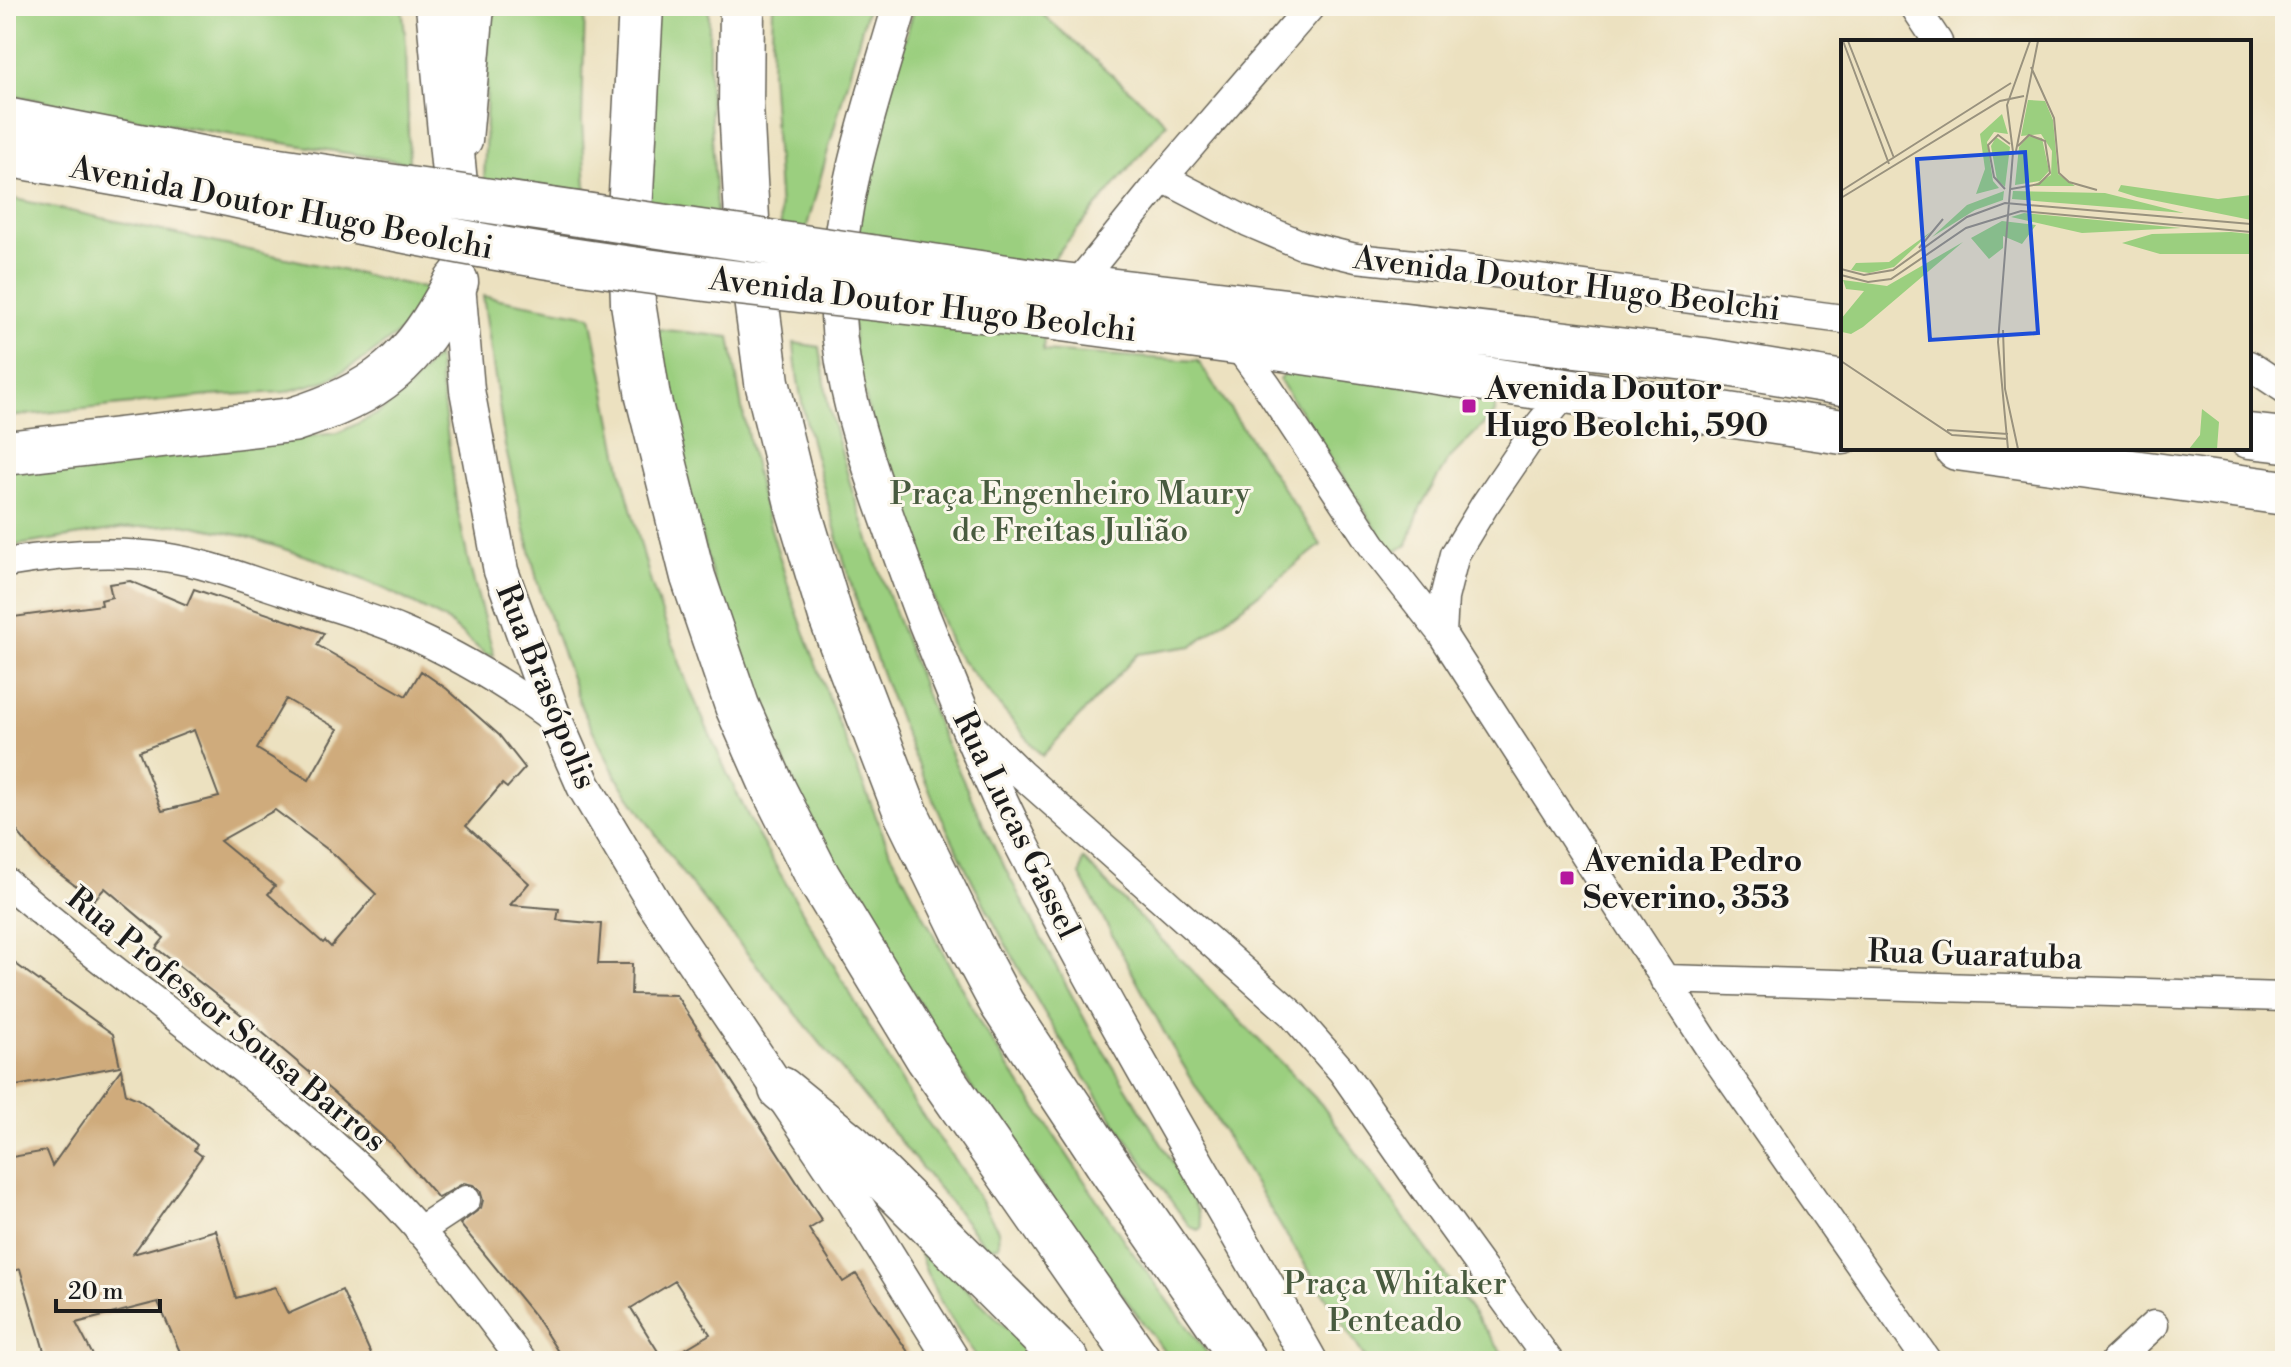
<svg xmlns="http://www.w3.org/2000/svg" width="2291" height="1367" viewBox="0 0 2291 1367" font-family="'Libre Bodoni',serif">
	<style>
		.green { fill: #9bcf7f; stroke: #5c764e; stroke-width: 2 }
		.building { fill: #cfab7c; fill-rule: evenodd }
		.lines { fill: none; stroke-linecap: round; stroke-linejoin: round }
		.minor-casing { stroke: #656155; stroke-width: 31 }
		.tertiary-casing { stroke: #656155; stroke-width: 37 }
		.primary-casing { stroke: #656155; stroke-width: 47 }
		.trunk-casing { stroke: #656155; stroke-width: 47 }
		.minor { stroke: #fff; stroke-width: 28 }
		.tertiary { stroke: #fff; stroke-width: 34 }
		.primary { stroke: #fff; stroke-width: 44 }
		.trunk { stroke: #fff; stroke-width: 44 }
		.rail { stroke: #1c1c1c; stroke-width: 6; stroke-dasharray: 12 6; stroke-linecap: butt }
		.primary-bridge-casing { stroke: #656155; stroke-width: 47; stroke-linecap: butt }
		.primary-bridge { stroke: #fff; stroke-width: 44 }
		.poi-dot { fill: #b5179e; stroke: #fbf7ec; stroke-width: 3 }
		.labels { text-anchor: middle; stroke-width: 6; stroke-linejoin: round; paint-order: stroke }
		.street-label { font-size: 32px; fill: #1c1c1c; stroke: #fbf7ec }
		.poi-label { font-size: 32px; font-weight: bold; fill: #1c1c1c; stroke: #fbf7ec; text-anchor: start }
		.park-label { font-size: 32px; fill: #485b3f; stroke: #fbf7ec }
		.inset-road { fill: none; stroke: #99927e; stroke-width: 2 }
		.view { fill: #1d4ed8; fill-opacity: 0.15; stroke: #1d4ed8; stroke-width: 4 }
		.inset-edge { fill: none; stroke: #1c1c1c; stroke-width: 4 }
	</style>
	<rect width="100%" height="100%" fill="#fbf7ec"/>
	<filter id="ink" filterUnits="userSpaceOnUse"><feTurbulence type="fractalNoise" baseFrequency=".0125" numOctaves="2"/><feDisplacementMap in="SourceGraphic" scale="16" xChannelSelector="R" yChannelSelector="G"/><feConvolveMatrix kernelMatrix="1 2 1 2 8 2 1 2 1" color-interpolation-filters="sRGB"/></filter>
	<filter id="wash" filterUnits="userSpaceOnUse"><feTurbulence type="fractalNoise" baseFrequency=".006" numOctaves="4" result="noise"/><feDisplacementMap in="SourceGraphic" scale="32" xChannelSelector="R" yChannelSelector="G"/><feGaussianBlur stdDeviation="1.8" result="paint"/><feColorMatrix in="noise" values="0 0 0 0 0 0 0 0 0 0 0 0 0 0 0 0 0 1.4 0 .05"/><feComposite in="paint" operator="in"/></filter>
	<g filter="url(#wash)">
		<rect width="100%" height="100%" fill="#ece1c0"/>
		<path class="green" d="M 6,6 L 402,6 L 406,43 L 409,163 L 171,125 L 6,94 Z
			M 489,6 L 585,6 L 582,122 L 587,204 L 484,186 Z
			M 647,6 L 709,6 L 709,86 L 717,221 L 638,215 Z
			M 773,6 L 868,6 L 806,230 L 781,227 L 771,71 Z
			M 915,6 L 1033,6 L 1167,123 L 1050,262 L 1043,351 L 1198,361 L 1321,545 L 1192,646 L 1138,654 L 1042,756 L 953,650 L 884,469 L 854,354 L 851,254 L 865,171 Z
			M 6,197 L 429,289 L 405,328 L 367,357 L 328,380 L 285,392 L 210,396 L 6,417 Z
			M 483,296 L 591,316 L 623,478 L 651,583 L 687,683 L 727,773 L 756,832 L 914,1103 L 964,1173 L 998,1230 L 999,1246 L 987,1248 L 685,877 L 617,778 L 582,709 L 538,584 L 505,446 Z
			M 657,329 L 730,337 L 742,408 L 760,493 L 793,601 L 831,704 L 889,849 L 981,1025 L 1127,1245 L 1213,1361 L 1171,1361 L 979,1100 L 822,845 L 746,676 L 711,571 L 676,442 Z
			M 794,343 L 820,347 L 828,404 L 852,490 L 886,590 L 940,731 L 995,849 L 1057,968 L 1090,1029 L 1183,1179 L 1198,1211 L 1202,1226 L 1199,1230 L 1190,1227 C 1139,1157 1088,1086 1044,1012 C 953,857 877,688 831,514 C 816,458 797,401 794,343 Z
			M 437,355 L 457,508 L 469,564 L 494,655 L 485,654 L 446,620 L 387,590 L 318,560 L 244,536 L 183,524 L 125,528 L 6,547 L 6,468 L 338,433 L 379,413 L 407,390 Z
			M 1288,371 L 1495,397 L 1495,413 L 1448,460 L 1421,506 L 1407,545 L 1392,553 L 1279,379 Z
			M 1083,859 L 1321,1104 L 1508,1361 L 1367,1361 L 1283,1230 L 1171,1045 L 1080,875 Z
			M 917,1242 L 1042,1361 L 979,1361 C 954,1323 927,1288 917,1242 Z"/>
		<g id="blocks">
			<path class="building" d="M 130,581 L 187,605 L 194,589 L 324,633 L 317,645 L 406,696 L 421,671 L 447,689 L 499,735 L 525,768 L 507,788 L 502,784 L 466,826 L 529,883 L 510,905 L 559,909 L 557,920 L 601,924 L 598,964 L 632,964 L 631,994 L 676,995 L 822,1221 L 809,1229 L 843,1282 L 856,1274 L 914,1361 L 665,1361 L 710,1334 L 675,1281 L 631,1308 L 664,1361 L 564,1361 L 535,1316 L 460,1224 L 481,1208 L 483,1200 L 480,1190 L 473,1185 L 464,1183 L 438,1198 L 391,1144 L 334,1093 L 243,1016 L 156,948 L 164,938 L 105,888 L 94,900 L 40,859 L 6,818 L 6,618 L 102,605 L 101,600 L 112,597 L 109,584 ZM 286,699 L 338,729 L 309,780 L 257,749 ZM 194,730 L 219,797 L 162,811 L 139,751 ZM 275,810 L 335,855 L 376,894 L 331,947 L 325,941 L 323,943 L 268,894 L 275,886 L 220,841 Z
				M 6,957 L 113,1034 L 120,1066 L 6,1088 Z
				M 121,1069 L 126,1094 L 138,1099 L 188,1137 L 197,1145 L 194,1150 L 202,1156 L 133,1254 L 216,1230 L 236,1298 L 275,1287 L 288,1314 L 342,1290 L 374,1361 L 184,1361 L 158,1302 L 76,1323 L 96,1361 L 47,1361 L 20,1269 L 6,1273 L 6,1158 L 46,1151 L 52,1166 Z"/>
		</g>
	</g>
	<g filter="url(#ink)">
		<use href="#blocks" fill-opacity="0" stroke="#656155" stroke-width="2"/>
		<g class="lines">
			<defs>
				<path id="minor" d="M 1914,6 L 1938,42
					M 1163,178 L 1248,222 L 1302,245 L 1356,258 L 1463,269 L 1843,319
					M 1074,288 L 1163,178 L 1311,6
					M 1235,342 L 1267,386 L 1372,545 L 1442,634 L 1714,1055 L 1927,1361
					M 2249,365 L 2285,389
					M 6,563 C 57,554 112,550 164,557 C 206,563 246,579 287,592 C 325,605 365,615 402,631 C 457,654 507,685 555,720
					M 1442,634 L 1444,598 L 1455,554 L 1484,506 L 1540,424 L 1568,390
					M 969,723 L 1021,774 L 1292,1014 L 1342,1071 L 1419,1181 L 1549,1361
					M 6,882 C 119,980 244,1062 354,1163 C 418,1221 471,1292 522,1361
					M 1664,979 L 2285,997
					M 419,1231 L 466,1200
					M 2115,1361 L 2154,1325"/>
				<path id="tertiary" d="M 900,6 C 871,107 833,210 838,316 C 841,380 861,442 882,503 C 895,540 908,577 922,614 C 953,691 984,770 1022,845 C 1111,1020 1213,1189 1310,1361
					M 465,140 L 477,6
					M 457,273 L 467,390 L 501,571 L 555,720 L 584,786 L 654,903 L 850,1195 L 953,1361"/>
				<path id="primary" d="M 438,6 L 458,215
					M 6,120 L 211,160
					M 6,154 L 193,187
					M 1047,283 L 1703,360 L 1843,383
					M 1054,318 L 1235,342 L 1843,432
					M 2249,436 L 2285,440
					M 1957,448 L 2285,493
					M 6,453 L 292,420 C 380,392 413,363 456,282"/>
				<path id="trunk" d="M 641,6 L 630,212 L 633,303 L 648,397 L 693,577 L 737,706 L 774,790 L 818,877 L 928,1058 L 1139,1361
					M 742,6 L 741,105 L 748,238 L 767,382 L 798,508 L 831,617 L 907,815 L 970,944 L 1002,1004 L 1109,1166 L 1244,1361
					M 781,1089 L 851,1146 L 1067,1361"/>
			</defs>
			<use href="#minor" class="minor-casing"/>
			<use href="#tertiary" class="tertiary-casing"/>
			<use href="#primary" class="primary-casing"/>
			<use href="#trunk" class="trunk-casing"/>
			<use href="#minor" class="minor"/>
			<use href="#tertiary" class="tertiary"/>
			<use href="#primary" class="primary"/>
			<use href="#trunk" class="trunk"/>
			<path class="rail" d="M 206,182 L 513,247 L 708,272 L 1063,311
				M 202,200 L 509,264 L 705,291 L 1061,329"/>
			<defs>
				<path id="primary-bridge" d="M 211,160 L 1047,283
					M 205,189 C 318,213 430,238 544,256 C 713,283 884,299 1054,318"/>
			</defs>
			<use href="#primary-bridge" class="primary-bridge-casing"/>
			<use href="#primary-bridge" class="primary-bridge"/>
		</g>
	</g>
	<g class="poi-dot">
		<rect x="1461" y="398" width="16" height="16" rx="4"/>
		<rect x="1559" y="870" width="16" height="16" rx="4"/>
	</g>
	<g class="labels">
		<g class="street-label">
			<text transform="translate(282 207) rotate(11)" y="11">Avenida Doutor Hugo Beolchi</text>
			<text transform="translate(1567 283) rotate(7)" y="11">Avenida Doutor Hugo Beolchi</text>
			<text transform="translate(923 304) rotate(7)" y="11">Avenida Doutor Hugo Beolchi</text>
			<text transform="translate(547 686) rotate(68)" y="11">Rua Brasópolis</text>
			<text transform="translate(1017 824) rotate(64)" y="11">Rua Lucas Gassel</text>
			<text transform="translate(1975 954) rotate(2)" y="11">Rua Guaratuba</text>
			<text transform="translate(227 1019) rotate(39)" y="11">Rua Professor Sousa Barros</text>
		</g>
		<g class="poi-label">
			<text x="1485" y="399">Avenida Doutor<tspan x="1485" dy="37">Hugo Beolchi, 590</tspan></text>
			<text x="1583" y="871">Avenida Pedro<tspan x="1583" dy="37">Severino, 353</tspan></text>
		</g>
		<g class="park-label">
			<text x="1070" y="504">Praça Engenheiro Maury<tspan x="1070" dy="37">de Freitas Julião</tspan></text>
			<text x="1395" y="1294">Praça Whitaker<tspan x="1395" dy="37">Penteado</tspan></text>
		</g>
	</g>
	<g transform="translate(1841 40)">
		<rect width="410" height="410" fill="#ece1c0"/>
		<path d="M 187,60 L 204,61 L 212,80 L 217,134 L 234,146 L 191,146 L 210,135 L 211,111 L 200,94 L 180,96 ZM 161,74 L 167,94 L 153,92 L 146,102 L 152,141 L 158,148 L 135,154 L 144,129 L 139,94 ZM 187,96 L 201,98 L 208,131 L 199,141 L 174,145 L 178,107 ZM 155,97 L 169,107 L 164,147 L 156,140 L 150,106 ZM 280,145 L 377,159 L 410,155 L 410,180 L 296,157 L 277,151 ZM 163,151 L 162,160 L 134,170 L 91,197 L 126,165 ZM 172,151 L 264,153 L 343,173 L 171,159 ZM 183,173 L 340,188 L 241,193 L 170,177 ZM 161,181 L 195,185 L 181,204 L 162,196 L 162,208 L 148,219 L 130,198 ZM 91,191 L 53,227 L 28,233 L 10,230 L 15,223 L 48,222 ZM 390,192 L 410,194 L 410,214 L 319,214 L 281,203 L 311,194 ZM 122,202 L 22,287 L 10,294 L 1,292 L 0,279 L 23,251 L 5,249 L 2,240 L 46,246 ZM 361,369 L 378,382 L 376,409 L 348,409 L 359,395 Z" fill="#9bcf7f"/>
		<path class="inset-road" d="M 2,1 L 48,124M 7,1 L 53,118M 190,27 L 213,78 L 218,133 L 228,142 L 256,150M 175,111 L 197,1M 164,149 L 153,137 L 147,105 L 157,95 L 169,104M 170,149 L 198,144 L 209,133 L 204,101 L 188,95 L 177,106M 0,151 L 170,43M 0,158 L 159,61 L 183,56M 78,208 L 102,179M 0,229 L 23,235 L 52,230 L 126,177 L 164,163 L 410,184M 0,235 L 27,242 L 50,239 L 125,188 L 180,171 L 410,192M 162,290 L 164,349 L 177,409M 0,321 L 111,395 L 167,399M 106,390 L 167,394M 167,409 L 157,302 L 172,112 L 166,65 L 189,1"/>
		<path class="view" d="M 184,112 L 197,293 L 89,300 L 76,119 Z"/>
		<rect width="410" height="410" class="inset-edge"/>
	</g>
	<rect width="2291" height="1367" fill="none" stroke="#fbf7ec" stroke-width="32"/>
	<path d="M56 1299v12h104v-12" fill="none" stroke="#1c1c1c" stroke-width="4"/>
	<text x="68" y="1299" font-size="24" fill="#1c1c1c" stroke="#fbf7ec" stroke-width="6" paint-order="stroke">20 m</text>
</svg>
